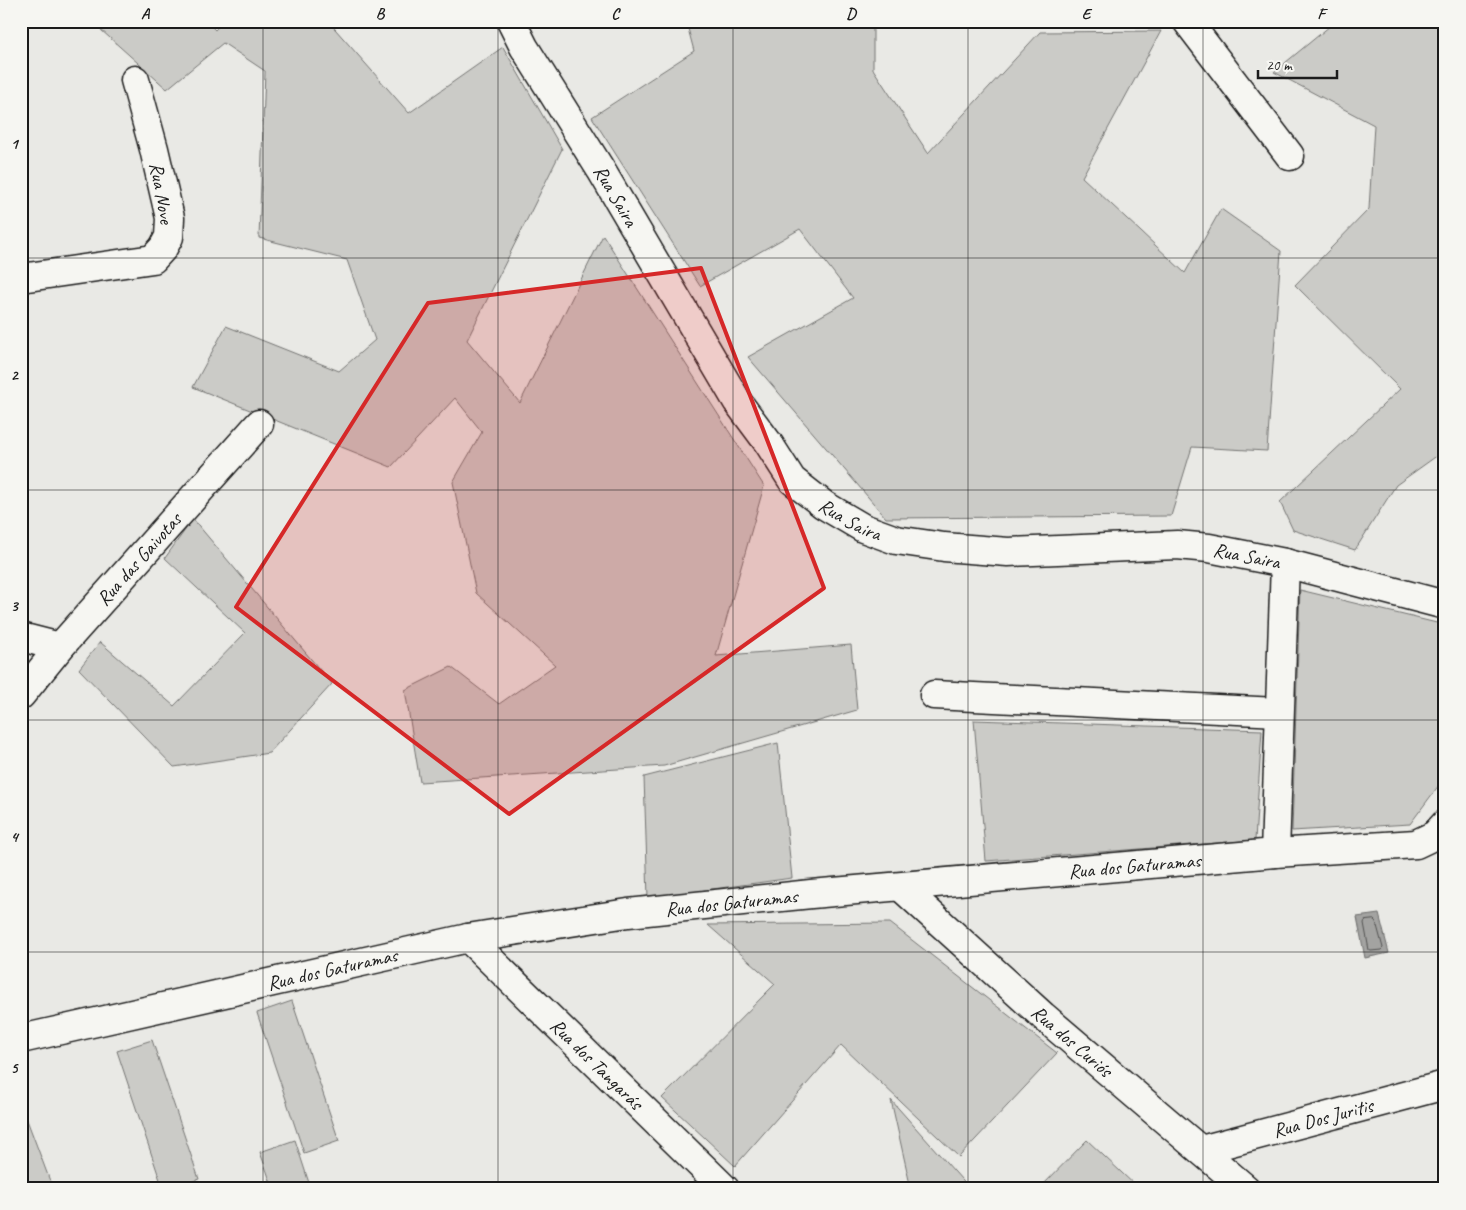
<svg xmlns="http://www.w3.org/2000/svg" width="1466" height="1210" viewBox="0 0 1466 1210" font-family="Caveat,sans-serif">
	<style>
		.green { fill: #cbcbc7; stroke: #747472 }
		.water { fill: #a3a3a1; stroke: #6d6d6c }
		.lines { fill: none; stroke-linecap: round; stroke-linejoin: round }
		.shore { stroke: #525251; stroke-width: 1 }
		.minor-casing { stroke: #1c1c1c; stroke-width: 31 }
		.minor { stroke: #f6f6f2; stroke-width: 28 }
		.marked { fill: #d62828; fill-opacity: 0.2; stroke: #d62828; stroke-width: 4; stroke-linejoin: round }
		.grid { fill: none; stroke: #1c1c1c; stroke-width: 1; stroke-opacity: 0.55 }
		.labels { text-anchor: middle; stroke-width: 4; stroke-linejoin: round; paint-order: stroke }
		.street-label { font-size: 20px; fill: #1c1c1c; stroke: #f6f6f2 }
		.neatline { fill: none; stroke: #1c1c1c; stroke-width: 2 }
		.grid-label { font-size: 16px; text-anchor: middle; font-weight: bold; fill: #1c1c1c }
	</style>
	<rect width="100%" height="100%" fill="#e9e9e5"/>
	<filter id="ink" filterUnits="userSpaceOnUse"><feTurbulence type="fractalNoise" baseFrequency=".02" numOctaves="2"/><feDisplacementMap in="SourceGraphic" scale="10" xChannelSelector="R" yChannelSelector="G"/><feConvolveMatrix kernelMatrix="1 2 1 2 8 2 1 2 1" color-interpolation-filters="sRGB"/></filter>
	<g filter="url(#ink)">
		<path class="green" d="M 91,21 L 206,21 L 215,30 L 224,21 L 328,21 L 409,113 L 503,47 L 562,149 L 467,340 L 520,403 L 603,235 L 764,486 L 716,656 L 851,645 L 857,710 L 664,766 L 420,782 L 405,690 L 451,667 L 499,704 L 555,665 L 476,593 L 453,482 L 482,432 L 455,398 L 391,467 L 193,387 L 226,326 L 339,371 L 375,340 L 347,260 L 259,238 L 265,71 L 223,43 L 167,89 Z
			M 686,21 L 873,21 L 873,69 L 928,153 L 1040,32 L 1161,31 L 1082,177 L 1185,273 L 1221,209 L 1281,251 L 1267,451 L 1192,447 L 1171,516 L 886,518 L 748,357 L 853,298 L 800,229 L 700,286 L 592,117 L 694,51 Z
			M 1336,21 L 1445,21 L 1445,98 L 1443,99 L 1445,100 L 1445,450 L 1396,485 L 1355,550 L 1293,530 L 1280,502 L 1400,389 L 1295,285 L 1369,209 L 1374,125 L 1274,72 Z
			M 193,519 L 332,684 L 269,753 L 174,767 L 79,669 L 100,642 L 174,706 L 245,633 L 165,558 Z
			M 1300,590 L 1445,625 L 1445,777 L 1410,824 L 1292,831 Z
			M 974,720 L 1262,730 L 1255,840 L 986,861 Z
			M 778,743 L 792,878 L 648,898 L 644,777 Z
			M 890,923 L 1057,1053 L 959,1157 L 841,1045 L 735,1166 L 662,1098 L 775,984 L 708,925 Z
			M 292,1001 L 339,1141 L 304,1153 L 257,1013 Z
			M 152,1040 L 199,1179 L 170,1189 L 163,1189 L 117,1051 Z
			M 891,1100 L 970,1189 L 911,1189 Z
			M 21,1104 L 53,1189 L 21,1189 Z
			M 295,1140 L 311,1189 L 273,1189 L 260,1152 Z
			M 1087,1140 L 1139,1189 L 1039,1189 Z"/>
		<path class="water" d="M 1379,914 L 1389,953 L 1365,958 L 1357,917 Z"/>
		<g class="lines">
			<path class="shore" d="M 1374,920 L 1376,922 L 1383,948 L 1381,950 L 1371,951 L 1369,950 L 1364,923 L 1365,921 Z"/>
			<defs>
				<g id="minor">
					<path id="s1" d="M 511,21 L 524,47 L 601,170 L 737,401 L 769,444 L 792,480 L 824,505 L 863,528 L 896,540 L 944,547 L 1008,552 L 1177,545 L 1209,548 L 1285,563 L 1445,605"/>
					<path d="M 1187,21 L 1290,156"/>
					<path d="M 21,278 L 153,259 L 163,248 L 169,237 L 170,218 L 154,149 L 135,80"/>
					<path d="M 21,637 L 60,647"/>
					<path id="s2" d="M 21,695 L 60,647 L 259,424"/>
					<path d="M 934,695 L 1279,712"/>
					<path d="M 1275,853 L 1285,563"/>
					<path id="s3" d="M 901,887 L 1043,1016 L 1246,1189"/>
					<path id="s4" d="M 468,938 L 725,1189"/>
					<path id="s5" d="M 21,1039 L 468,938 L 628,913 L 811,894 L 1275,853 L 1416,844 L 1435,835 L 1445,824"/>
					<path id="s6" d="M 1201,1150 L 1445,1085"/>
				</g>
			</defs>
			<use href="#minor" class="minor-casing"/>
			<use href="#minor" class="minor"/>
		</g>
	</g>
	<path class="marked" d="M 701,268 L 824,588 L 509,814 L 236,607 L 428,303 Z"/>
	<path class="grid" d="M 263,21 L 263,1189M 498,21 L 498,1189M 733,21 L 733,1189M 968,21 L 968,1189M 1203,21 L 1203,1189M 21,258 L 1445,258M 21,490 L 1445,490M 21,720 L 1445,720M 21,952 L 1445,952"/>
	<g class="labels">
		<g class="street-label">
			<text transform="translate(162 193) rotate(80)" y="7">Rua Nove</text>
			<text dy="7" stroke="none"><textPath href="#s1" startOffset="204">Rua Saira</textPath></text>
			<text dy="7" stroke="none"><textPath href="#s1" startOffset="609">Rua Saira</textPath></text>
			<text dy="7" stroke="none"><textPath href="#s1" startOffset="1012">Rua Saira</textPath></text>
			<text dy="7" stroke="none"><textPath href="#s2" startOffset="180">Rua das Gaivotas</textPath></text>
			<text dy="7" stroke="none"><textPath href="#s5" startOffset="1129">Rua dos Gaturamas</textPath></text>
			<text dy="7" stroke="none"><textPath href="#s5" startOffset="724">Rua dos Gaturamas</textPath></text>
			<text dy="7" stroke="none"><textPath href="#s5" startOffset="319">Rua dos Gaturamas</textPath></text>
			<text dy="7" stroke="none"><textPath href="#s3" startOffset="230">Rua dos Curiós</textPath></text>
			<text dy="7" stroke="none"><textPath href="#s4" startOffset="180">Rua dos Tangarás</textPath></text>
			<text dy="7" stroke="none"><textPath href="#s6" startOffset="126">Rua Dos Juritis</textPath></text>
		</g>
	</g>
	<rect width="1466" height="1210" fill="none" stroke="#f6f6f2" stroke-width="55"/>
	<path d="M1258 70v8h79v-8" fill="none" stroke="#1c1c1c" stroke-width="2.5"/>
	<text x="1266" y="70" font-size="15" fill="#1c1c1c" stroke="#f6f6f2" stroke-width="4" paint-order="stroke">20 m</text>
	<rect x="28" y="28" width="1410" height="1154" class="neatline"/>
	<g class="grid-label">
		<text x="145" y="19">A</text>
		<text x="380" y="19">B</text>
		<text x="615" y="19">C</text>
		<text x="851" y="19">D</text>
		<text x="1086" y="19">E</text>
		<text x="1321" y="19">F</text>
		<text x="14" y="149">1</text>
		<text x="14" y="380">2</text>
		<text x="14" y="611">3</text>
		<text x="14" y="842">4</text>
		<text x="14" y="1073">5</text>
	</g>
</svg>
